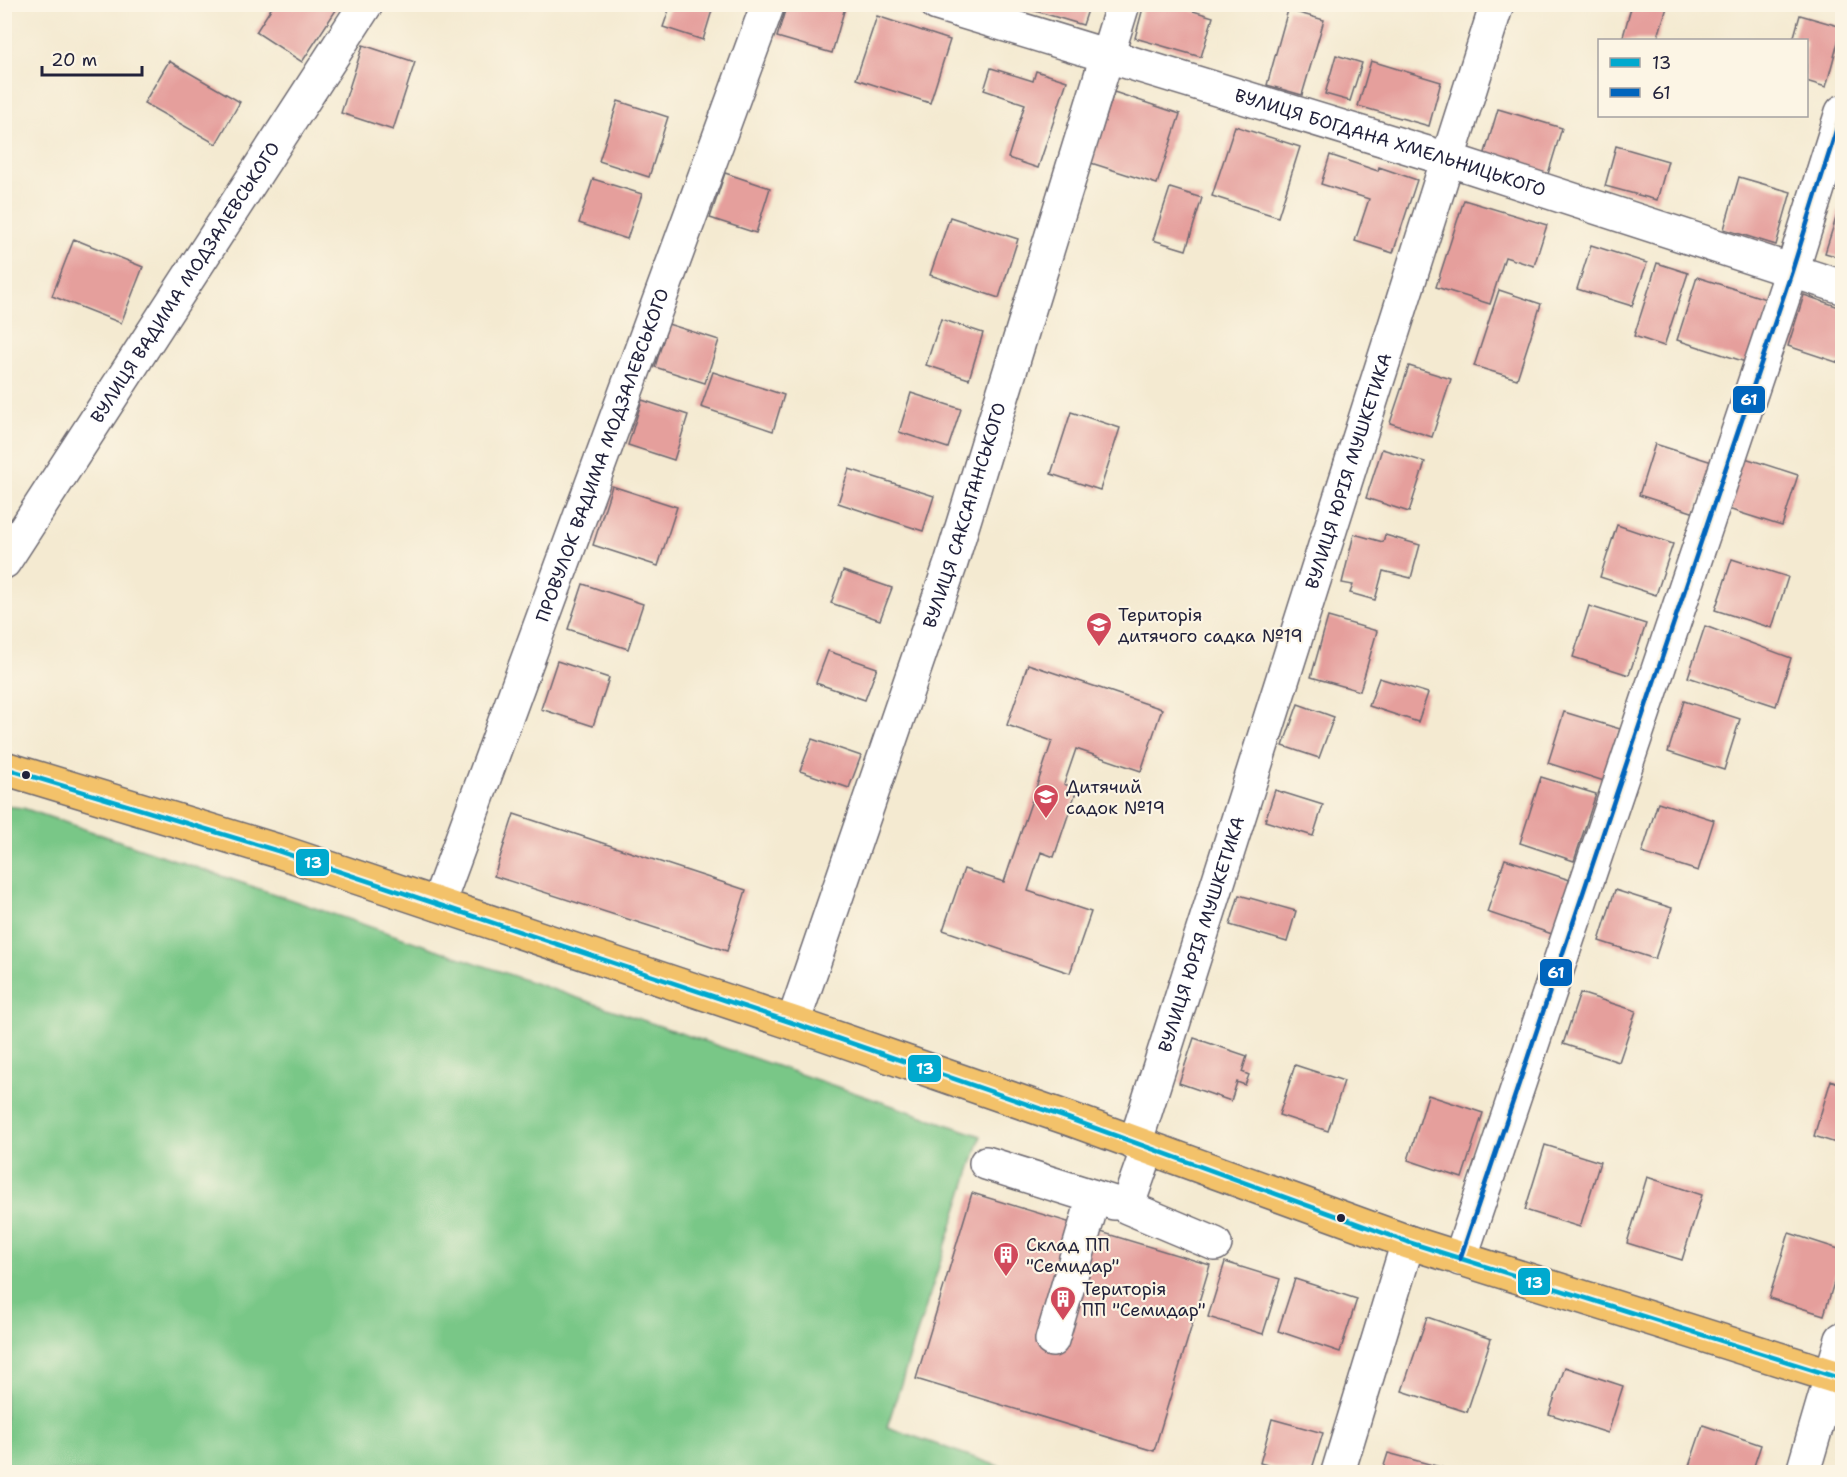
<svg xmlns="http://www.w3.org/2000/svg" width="1847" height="1477" viewBox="0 0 1847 1477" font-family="'Shantell Sans',sans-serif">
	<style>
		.green { fill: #79c787; stroke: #4e7461; stroke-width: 1.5 }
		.building { fill: #e59f9c }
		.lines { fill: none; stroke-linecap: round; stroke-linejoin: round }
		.minor-casing { stroke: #6c6870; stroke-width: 36 }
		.major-casing { stroke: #6c6870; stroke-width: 36 }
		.minor { stroke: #fff; stroke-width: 33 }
		.major { stroke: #f3c26a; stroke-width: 33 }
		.bus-1-casing { stroke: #fcf5e5; stroke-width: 9 }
		.bus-2-casing { stroke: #fcf5e5; stroke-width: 9 }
		.bus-1 { stroke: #00a9ce; stroke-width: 4.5 }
		.bus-2 { stroke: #0065bd; stroke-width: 4.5 }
		.bus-dot { fill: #22223b; stroke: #fcf5e5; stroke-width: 2 }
		.labels { text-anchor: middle; stroke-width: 4.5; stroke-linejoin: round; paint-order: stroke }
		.street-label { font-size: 18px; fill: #22223b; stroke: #fcf5e5 }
		.poi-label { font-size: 18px; fill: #22223b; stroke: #fcf5e5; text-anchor: start }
		.line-badge { stroke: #fcf5e5; stroke-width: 2 }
		.badge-label { font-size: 16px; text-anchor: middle; font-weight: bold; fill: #fff }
	</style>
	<rect width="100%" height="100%" fill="#fcf5e5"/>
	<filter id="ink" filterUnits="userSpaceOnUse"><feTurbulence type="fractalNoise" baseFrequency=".0167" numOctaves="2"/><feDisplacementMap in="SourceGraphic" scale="12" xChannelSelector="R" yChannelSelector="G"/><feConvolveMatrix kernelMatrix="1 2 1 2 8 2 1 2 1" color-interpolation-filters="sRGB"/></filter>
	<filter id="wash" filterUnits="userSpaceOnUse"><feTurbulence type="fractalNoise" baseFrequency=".008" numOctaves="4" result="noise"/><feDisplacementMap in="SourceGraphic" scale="24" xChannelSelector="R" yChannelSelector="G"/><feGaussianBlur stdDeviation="1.35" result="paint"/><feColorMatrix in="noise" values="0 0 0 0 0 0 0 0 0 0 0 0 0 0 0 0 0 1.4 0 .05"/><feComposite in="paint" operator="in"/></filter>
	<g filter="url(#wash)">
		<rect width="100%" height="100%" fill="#f4ead1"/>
		<path class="green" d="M 4,806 L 23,808 L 981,1136 L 887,1427 L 1015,1472 L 5,1472 Z"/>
		<g id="blocks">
			<path class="building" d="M 274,4 L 340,4 L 302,62 L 256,32 Z
				M 671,4 L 714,4 L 703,40 L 663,27 Z
				M 787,4 L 846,4 L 832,53 L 777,37 Z
				M 1012,4 L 1090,4 L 1083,25 Z
				M 1144,4 L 1170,4 L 1213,17 L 1201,57 L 1135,38 Z
				M 1632,4 L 1668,4 L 1657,40 L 1622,40 Z
				M 1288,10 L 1324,20 L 1302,95 L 1267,85 Z
				M 1800,15 L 1842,27 L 1826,87 L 1806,81 L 1806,40 L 1793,40 Z
				M 877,16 L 950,40 L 930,103 L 856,79 Z
				M 363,45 L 415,62 L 393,130 L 341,113 Z
				M 1336,55 L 1362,63 L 1350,101 L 1325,94 Z
				M 169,61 L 240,102 L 216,144 L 144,103 Z
				M 1371,61 L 1441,82 L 1429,126 L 1358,106 Z
				M 991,68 L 1033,81 L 1036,71 L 1067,81 L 1038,168 L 1008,158 L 1025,104 L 984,90 Z
				M 1114,92 L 1180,114 L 1157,184 L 1091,163 Z
				M 618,101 L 668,117 L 649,177 L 599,161 Z
				M 1498,109 L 1562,128 L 1548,174 L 1484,156 Z
				M 1235,126 L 1300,147 L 1278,217 L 1212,196 Z
				M 1616,146 L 1668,161 L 1657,200 L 1605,186 Z
				M 1330,155 L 1378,171 L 1379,167 L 1417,180 L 1393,253 L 1355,241 L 1369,199 L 1321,184 Z
				M 725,173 L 770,188 L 756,233 L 710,218 Z
				M 1739,177 L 1791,192 L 1776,245 L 1724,229 Z
				M 593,179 L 642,194 L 627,239 L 579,223 Z
				M 1170,188 L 1202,198 L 1186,250 L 1153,240 Z
				M 1842,199 L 1842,258 L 1825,253 Z
				M 1464,200 L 1547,225 L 1534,266 L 1505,257 L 1490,304 L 1436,287 Z
				M 950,217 L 1018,239 L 999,298 L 930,275 Z
				M 74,239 L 143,267 L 121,323 L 52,296 Z
				M 1591,245 L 1647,263 L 1632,306 L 1577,289 Z
				M 1657,263 L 1688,273 L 1664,346 L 1634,336 Z
				M 1697,277 L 1772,301 L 1752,364 L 1677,340 Z
				M 1499,290 L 1541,304 L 1517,379 L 1474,366 Z
				M 1804,295 L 1842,308 L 1842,364 L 1788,346 Z
				M 941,319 L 983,333 L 969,379 L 926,365 Z
				M 668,324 L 719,340 L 705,383 L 655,367 Z
				M 1409,366 L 1451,379 L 1432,437 L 1390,423 Z
				M 713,372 L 784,395 L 773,431 L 701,407 Z
				M 911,393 L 961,409 L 948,448 L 899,432 Z
				M 642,400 L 688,415 L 674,460 L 628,445 Z
				M 1071,412 L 1120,428 L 1100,490 L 1051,474 Z
				M 1655,444 L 1712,462 L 1695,513 L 1639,495 Z
				M 1382,449 L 1425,462 L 1409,512 L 1366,498 Z
				M 1742,457 L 1798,475 L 1782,526 L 1725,508 Z
				M 849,469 L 934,496 L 923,531 L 838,503 Z
				M 612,486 L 677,507 L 658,566 L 593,545 Z
				M 1617,525 L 1673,544 L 1656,595 L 1600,577 Z
				M 1354,534 L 1383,542 L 1385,535 L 1420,545 L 1411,578 L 1383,571 L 1375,600 L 1350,593 L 1353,585 L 1342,583 Z
				M 1732,559 L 1788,577 L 1772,628 L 1715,610 Z
				M 843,571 L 892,588 L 880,620 L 831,603 Z
				M 583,584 L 643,604 L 628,649 L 568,629 Z
				M 1589,606 L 1646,624 L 1629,675 L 1573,657 Z
				M 1328,617 L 1377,631 L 1360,691 L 1311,677 Z
				M 1705,626 L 1791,658 L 1776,706 L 1688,677 Z
				M 828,651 L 877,668 L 865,700 L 816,683 Z
				M 557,661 L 609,678 L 593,726 L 541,709 Z
				M 1028,664 L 1162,709 L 1141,771 L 1076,749 L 1064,784 L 1077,789 L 1054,857 L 1041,852 L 1028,891 L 1091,912 L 1070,973 L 943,930 L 964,869 L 1004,882 L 1052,741 L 1007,725 Z
				M 1379,678 L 1428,693 L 1418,722 L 1369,706 Z
				M 1684,701 L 1740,719 L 1724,770 L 1668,752 Z
				M 1298,704 L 1334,717 L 1319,758 L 1283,746 Z
				M 1564,712 L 1620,729 L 1604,781 L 1548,763 Z
				M 812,739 L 861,756 L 849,788 L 800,771 Z
				M 1541,777 L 1596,794 L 1574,861 L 1520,843 Z
				M 1275,790 L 1323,805 L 1313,836 L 1265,821 Z
				M 1658,802 L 1714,820 L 1698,871 L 1642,853 Z
				M 514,814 L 746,890 L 727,951 L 494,876 Z
				M 1505,859 L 1573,881 L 1555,935 L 1487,912 Z
				M 1615,890 L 1672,908 L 1655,959 L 1599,941 Z
				M 1239,895 L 1296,911 L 1287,942 L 1230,925 Z
				M 1580,993 L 1636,1011 L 1619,1062 L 1563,1044 Z
				M 1194,1038 L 1247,1056 L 1242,1072 L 1249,1075 L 1245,1085 L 1237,1082 L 1231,1101 L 1179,1083 Z
				M 1295,1065 L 1344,1081 L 1328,1131 L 1279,1115 Z
				M 1831,1080 L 1842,1085 L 1842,1145 L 1814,1136 Z
				M 1428,1095 L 1483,1113 L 1462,1178 L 1408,1160 Z
				M 1545,1145 L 1600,1162 L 1580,1227 L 1525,1210 Z
				M 1647,1177 L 1702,1195 L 1682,1260 L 1627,1243 Z
				M 972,1193 L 1210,1265 L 1154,1451 L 916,1379 Z
				M 1789,1233 L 1842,1250 L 1842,1257 L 1824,1315 L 1769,1298 Z
				M 1225,1262 L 1280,1279 L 1263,1334 L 1208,1317 Z
				M 1295,1279 L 1357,1299 L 1340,1352 L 1278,1331 Z
				M 1427,1317 L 1491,1339 L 1467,1412 L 1402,1391 Z
				M 1565,1367 L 1623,1386 L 1608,1433 L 1549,1414 Z
				M 1272,1419 L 1323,1433 L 1311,1472 L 1293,1472 L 1260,1463 Z
				M 1703,1425 L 1761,1445 L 1752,1472 L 1687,1472 Z
				M 1388,1453 L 1444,1468 L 1443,1472 L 1382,1472 Z"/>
		</g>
	</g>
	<g filter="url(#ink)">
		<use href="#blocks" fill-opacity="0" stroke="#6c6870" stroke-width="1.5"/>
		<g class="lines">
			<defs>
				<g id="minor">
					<path id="s1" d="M 937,4 L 1447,159 L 1842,287"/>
					<path id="s2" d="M 4,562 L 366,4"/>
					<path id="s3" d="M 438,904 L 768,4"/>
					<path id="s4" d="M 793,1023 L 951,563 L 1123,4"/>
					<path id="s5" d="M 1135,1144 L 1497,4"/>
					<path d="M 1148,1148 L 1127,1207 L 1215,1244"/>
					<path d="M 986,1163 L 1114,1203"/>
					<path d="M 1460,1259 L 1792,271 L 1842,112"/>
					<path d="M 1052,1340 L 1094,1197"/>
					<path d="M 1338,1472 L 1408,1242"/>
					<path d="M 1803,1472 L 1842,1339"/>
				</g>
				<path id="major" d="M 4,768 L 278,851 L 793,1023 L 1070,1119 L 1408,1242 L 1842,1379"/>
			</defs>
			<use href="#minor" class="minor-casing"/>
			<use href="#major" class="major-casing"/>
			<use href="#minor" class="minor"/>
			<use href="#major" class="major"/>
			<defs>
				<path id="bus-1" d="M 4,768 L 278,851 L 793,1023 L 1070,1119 L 1408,1242 L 1842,1379"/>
				<path id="bus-2" d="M 1460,1259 L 1792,271 L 1842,112"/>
			</defs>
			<use href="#bus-1" class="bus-1-casing"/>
			<use href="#bus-2" class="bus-2-casing"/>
			<use href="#bus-1" class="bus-1"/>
			<use href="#bus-2" class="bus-2"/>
		</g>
	</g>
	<defs>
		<symbol id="school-pin" viewBox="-11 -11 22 30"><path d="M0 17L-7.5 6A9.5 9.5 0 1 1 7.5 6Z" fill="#d1495b" stroke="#fcf5e5"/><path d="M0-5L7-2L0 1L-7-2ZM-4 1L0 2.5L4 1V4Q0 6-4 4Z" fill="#fff"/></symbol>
		<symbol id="building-pin" viewBox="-11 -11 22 30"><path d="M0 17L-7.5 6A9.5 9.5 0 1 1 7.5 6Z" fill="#d1495b" stroke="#fcf5e5"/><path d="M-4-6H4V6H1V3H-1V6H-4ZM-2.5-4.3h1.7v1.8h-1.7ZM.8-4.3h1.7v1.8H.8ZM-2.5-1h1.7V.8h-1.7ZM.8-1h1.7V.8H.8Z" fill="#fff"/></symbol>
	</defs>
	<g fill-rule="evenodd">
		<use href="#school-pin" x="1084" y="610" width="30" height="40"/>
		<use href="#school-pin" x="1031" y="782" width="30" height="40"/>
		<use href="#building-pin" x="991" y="1240" width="30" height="40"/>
		<use href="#building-pin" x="1048" y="1284" width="30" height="40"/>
	</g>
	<g class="bus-dot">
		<circle cx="26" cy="775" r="5"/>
		<circle cx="1341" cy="1218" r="5"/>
	</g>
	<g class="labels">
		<g class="street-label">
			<text dy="6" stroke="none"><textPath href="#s1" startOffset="474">ВУЛИЦЯ БОГДАНА ХМЕЛЬНИЦЬКОГО</textPath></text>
			<text dy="6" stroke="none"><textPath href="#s2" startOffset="333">ВУЛИЦЯ ВАДИМА МОДЗАЛЕВСЬКОГО</textPath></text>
			<text dy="6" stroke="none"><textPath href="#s3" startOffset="478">ПРОВУЛОК ВАДИМА МОДЗАЛЕВСЬКОГО</textPath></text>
			<text dy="6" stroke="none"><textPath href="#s5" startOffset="706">ВУЛИЦЯ ЮРІЯ МУШКЕТИКА</textPath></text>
			<text dy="6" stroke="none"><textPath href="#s4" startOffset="536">ВУЛИЦЯ САКСАГАНСЬКОГО</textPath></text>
			<text dy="6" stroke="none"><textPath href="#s5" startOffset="220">ВУЛИЦЯ ЮРІЯ МУШКЕТИКА</textPath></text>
		</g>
		<g class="poi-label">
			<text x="1118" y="621">Територія<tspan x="1118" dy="21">дитячого садка №19</tspan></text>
			<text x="1066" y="793">Дитячий<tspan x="1066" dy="21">садок №19</tspan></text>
			<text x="1026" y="1251">Склад ПП<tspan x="1026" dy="21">"Семидар"</tspan></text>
			<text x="1082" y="1295">Територія<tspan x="1082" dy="21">ПП "Семидар"</tspan></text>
		</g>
	</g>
	<g class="line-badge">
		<rect x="1732" y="385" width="34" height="29" rx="6" fill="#0065bd"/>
		<rect x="295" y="848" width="35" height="29" rx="6" fill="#00a9ce"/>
		<rect x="1539" y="958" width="34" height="29" rx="6" fill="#0065bd"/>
		<rect x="907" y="1054" width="35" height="29" rx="6" fill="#00a9ce"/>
		<rect x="1517" y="1267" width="34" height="29" rx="6" fill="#00a9ce"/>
	</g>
	<g class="badge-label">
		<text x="1749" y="405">61</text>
		<text x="313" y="868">13</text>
		<text x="1556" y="978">61</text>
		<text x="925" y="1074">13</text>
		<text x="1534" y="1288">13</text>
	</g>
	<rect width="1847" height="1477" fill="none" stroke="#fcf5e5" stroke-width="24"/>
	<rect x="1598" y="39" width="210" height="78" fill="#fcf5e5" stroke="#a5a1a1" stroke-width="1.5"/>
	<rect x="1610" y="58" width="30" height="9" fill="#00a9ce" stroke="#a5a1a1" stroke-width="1.5"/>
	<text x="1652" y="69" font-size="18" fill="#22223b">13</text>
	<rect x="1610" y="88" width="30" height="9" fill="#0065bd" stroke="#a5a1a1" stroke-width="1.5"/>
	<text x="1652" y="99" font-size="18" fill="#22223b">61</text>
	<path d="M42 66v9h100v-9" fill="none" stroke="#22223b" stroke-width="3"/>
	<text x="51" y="66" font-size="18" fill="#22223b" stroke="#fcf5e5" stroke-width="4.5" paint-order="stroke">20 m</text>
</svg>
